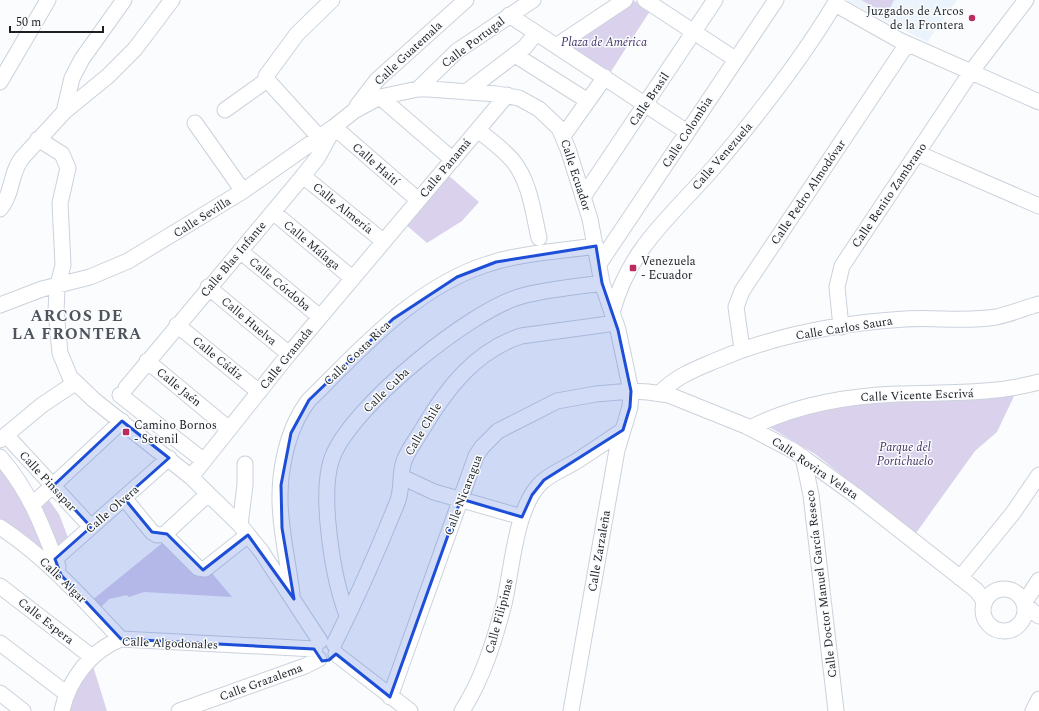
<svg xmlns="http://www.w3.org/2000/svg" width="1039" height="711" viewBox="0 0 1039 711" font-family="Spectral,serif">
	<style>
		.built { fill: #ebf3fc }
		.green { fill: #dad2ed }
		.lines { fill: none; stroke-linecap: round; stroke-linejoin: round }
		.minor-casing { stroke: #cbd2dc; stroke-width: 17 }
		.minor { stroke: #fff; stroke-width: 15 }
		.marked { fill: #1d4ed8; fill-opacity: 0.2; stroke: #1d4ed8; stroke-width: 3; stroke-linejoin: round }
		.poi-dot { fill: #ba2c5c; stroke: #fafcfe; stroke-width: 1.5 }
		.labels { text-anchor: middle; stroke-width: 3; stroke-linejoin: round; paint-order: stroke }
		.poi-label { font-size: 12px; fill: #1d2023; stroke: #fafcfe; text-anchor: start }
		.street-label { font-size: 12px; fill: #1d2023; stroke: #fafcfe }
		.park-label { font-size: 12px; font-style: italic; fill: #453166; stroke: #fafcfe }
		.district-label { font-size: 16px; font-weight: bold; letter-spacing: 1px; fill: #4e545c; stroke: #fafcfe }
	</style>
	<rect width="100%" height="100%" fill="#fafcfe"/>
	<path class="built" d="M 846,0 L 957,0 L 927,42 Z"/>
	<path class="green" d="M 629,0 L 633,0 L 650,11 L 610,73 L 565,42 Z
		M 861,0 L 894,0 L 887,14 Z
		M 448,175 L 479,202 L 462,221 L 427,243 L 405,224 Z
		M 1016,392 L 997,432 L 975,451 L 916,533 L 815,454 L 771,428 L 771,423 L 849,403 Z
		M 0,462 L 5,467 L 51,557 L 0,524 Z
		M 46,496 L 59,514 L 69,540 L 55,551 L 36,504 Z
		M 166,540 L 211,572 L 232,597 L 144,592 L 129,597 L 127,595 L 109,599 L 99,609 L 91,601 Z
		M 93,666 L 107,711 L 69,711 L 81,681 Z"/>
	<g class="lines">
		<defs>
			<path id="minor" d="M 645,0 L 735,59
				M 835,4 L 899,40 L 1039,102
				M 509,15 L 687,132
				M 556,46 L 625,0
				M 515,55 L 588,101
				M 0,82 L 48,0
				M 418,89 L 457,51 L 533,0
				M 466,92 L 525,47 L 536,33
				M 380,97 L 453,160
				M 357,106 L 377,80 L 466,0
				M 225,110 L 267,80
				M 64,112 L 72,78 L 82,59 L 124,0
				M 195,123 L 243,191
				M 334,127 L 418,200
				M 478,130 C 490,140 503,149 513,161 C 530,182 533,212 539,238
				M 563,136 L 605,77
				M 319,137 L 269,82 L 266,76 L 297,34 L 332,0
				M 38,139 L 62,154 L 68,168 L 60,203 L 63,265 L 57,289 L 56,311 L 60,353 L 70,377 L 94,400 L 191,477 L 240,525 L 261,551 L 320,641
				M 917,153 L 1039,206
				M 303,176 L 383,241
				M 583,197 L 715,0
				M 0,209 C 13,194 10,173 22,158 L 64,112 L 108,76 L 135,49 L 172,0
				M 273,212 L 352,278
				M 240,251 L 320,317
				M 599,264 L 776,0
				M 208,287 L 289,354
				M 0,305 L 42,289 L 90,277 L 128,261 L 243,191 L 334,127 L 354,111 L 380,97 L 418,89 L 429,89 L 497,94 L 519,98 L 539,109 L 559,128 L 568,149 L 590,219 L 602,283 L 618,330 L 631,391 L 630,407 L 617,450 L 571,711
				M 612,313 C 629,247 673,215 715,166 C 758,115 803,58 837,0
				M 177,325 L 259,392
				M 841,327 L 837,287 L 842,266 L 971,72 L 1026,0
				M 742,349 L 736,307 L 742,291 L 907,44
				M 147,361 L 229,429
				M 126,388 L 303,176 L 318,157 L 334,128
				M 660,393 C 676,376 696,369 717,360 C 775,335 841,323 905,319 C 935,317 966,322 996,317 C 1010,314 1025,308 1039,304
				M 120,395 L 204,461
				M 750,428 C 795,405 847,396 897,394 C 945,392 992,395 1039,382
				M 6,435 L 91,527
				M 0,440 L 42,405 L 75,383
				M 0,457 C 29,490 43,527 58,567
				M 803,457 L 811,495 L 836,711
				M 191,477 L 289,354 L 507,95
				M 402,477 L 434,492 L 522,517
				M 208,494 L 168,531 L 168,538 L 198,568 L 205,569 L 248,535
				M 124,498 L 152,532 L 157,535 L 167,534
				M 33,504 L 122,421
				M 240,525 L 245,485 L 245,464
				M 0,527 C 47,558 83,599 121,639
				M 55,559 L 169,458
				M 960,578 L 1013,513 L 1039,475
				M 0,586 L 92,657
				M983 610a21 21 0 1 1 42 0a21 21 0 1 1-42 0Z
				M 292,594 C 289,568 283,543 281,517 C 277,479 285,431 309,400 C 362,348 415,287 488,264 C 520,253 562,251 596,246
				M 1024,603 L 1039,580
				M 1025,605 L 1039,616
				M 347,615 C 333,579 319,495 332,458 C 351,407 470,310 522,296 C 547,289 576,287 602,283
				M 0,643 L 67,694
				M 334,644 C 357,598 378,550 397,503 C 403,489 399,475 404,461 C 408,450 416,440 422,430 C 446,389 475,351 521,336 L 616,323
				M 336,654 L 410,711
				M 0,693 L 23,711
				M 390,697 L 476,456 L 482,447 L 498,431 L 557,401 L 596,394 L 631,391 L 648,392 L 669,395 L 746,426 L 794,451 L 855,495 L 976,590 L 985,602
				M 62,711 C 68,681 91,650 121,639 L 315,649
				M 179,711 L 305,666 L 319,659
				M 462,711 C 483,678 494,642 504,604 C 512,570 515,511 539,485 C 549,474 562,470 575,462 C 591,452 607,441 623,430
				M 1033,711 L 1039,699"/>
		</defs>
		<use href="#minor" class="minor-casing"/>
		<use href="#minor" class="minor"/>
	</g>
	<path class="marked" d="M 596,246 L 602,283 L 618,330 L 631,391 L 630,407 L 623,430 L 544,480 L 532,495 L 522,517 L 461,499 L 390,697 L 336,654 L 329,660 L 322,661 L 314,649 L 121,639 L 61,575 L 55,559 L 91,527 L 53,486 L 122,421 L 169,458 L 124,498 L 152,532 L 167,534 L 203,570 L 248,535 L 294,599 L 282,528 L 281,485 L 291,433 L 309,400 L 393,319 L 457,277 L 496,262 Z"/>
	<g class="poi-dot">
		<circle cx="972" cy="18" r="4"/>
		<rect x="629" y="264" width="8" height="8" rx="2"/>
		<rect x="122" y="428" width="8" height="8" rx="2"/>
	</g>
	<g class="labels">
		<g class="poi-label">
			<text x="964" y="15" text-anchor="end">Juzgados de Arcos<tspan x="964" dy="14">de la Frontera</tspan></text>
			<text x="641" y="265">Venezuela<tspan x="641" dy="14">- Ecuador</tspan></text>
			<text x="134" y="429">Camino Bornos<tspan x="134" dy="14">- Setenil</tspan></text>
		</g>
		<g class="street-label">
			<text transform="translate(473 42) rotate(-37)" y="4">Calle Portugal</text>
			<text transform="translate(408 53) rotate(-43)" y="4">Calle Guatemala</text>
			<text transform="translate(649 99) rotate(-56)" y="4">Calle Brasil</text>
			<text transform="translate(687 132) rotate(-57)" y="4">Calle Colombia</text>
			<text transform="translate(722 156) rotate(-49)" y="4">Calle Venezuela</text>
			<text transform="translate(376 164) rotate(41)" y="4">Calle Haití</text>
			<text transform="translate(445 168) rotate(-50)" y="4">Calle Panamá</text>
			<text transform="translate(576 175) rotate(72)" y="4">Calle Ecuador</text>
			<text transform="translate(808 192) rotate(-56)" y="4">Calle Pedro Almodóvar</text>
			<text transform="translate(889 195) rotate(-56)" y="4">Calle Benito Zambrano</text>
			<text transform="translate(343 208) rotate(39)" y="4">Calle Almería</text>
			<text transform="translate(202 217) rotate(-32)" y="4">Calle Sevilla</text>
			<text transform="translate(312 245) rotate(40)" y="4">Calle Málaga</text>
			<text transform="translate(233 259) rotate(-50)" y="4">Calle Blas Infante</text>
			<text transform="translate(280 284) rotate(40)" y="4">Calle Córdoba</text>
			<text transform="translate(249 321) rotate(40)" y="4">Calle Huelva</text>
			<text transform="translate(844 328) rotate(-9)" y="4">Calle Carlos Saura</text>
			<text transform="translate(357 353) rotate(-44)" y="4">Calle Costa Rica</text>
			<text transform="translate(218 358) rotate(39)" y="4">Calle Cádiz</text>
			<text transform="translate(286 358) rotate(-51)" y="4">Calle Granada</text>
			<text transform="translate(179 387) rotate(39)" y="4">Calle Jaén</text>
			<text transform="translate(386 390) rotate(-44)" y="4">Calle Cuba</text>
			<text transform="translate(917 395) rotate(-2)" y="4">Calle Vicente Escrivá</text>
			<text transform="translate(423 429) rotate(-59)" y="4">Calle Chile</text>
			<text transform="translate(815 468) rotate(34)" y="4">Calle Rovira Veleta</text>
			<text transform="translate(48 481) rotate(47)" y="4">Calle Pinsapar</text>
			<text transform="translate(463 495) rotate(-69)" y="4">Calle Nicaragua</text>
			<text transform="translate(112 509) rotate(-41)" y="4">Calle Olvera</text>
			<text transform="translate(599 551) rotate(-80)" y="4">Calle Zarzaleña</text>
			<text transform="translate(63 580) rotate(44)" y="4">Calle Algar</text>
			<text transform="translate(821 584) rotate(-97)" y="4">Calle Doctor Manuel García Reseco</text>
			<text transform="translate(499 616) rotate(-75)" y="4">Calle Filipinas</text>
			<text transform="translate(46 621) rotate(38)" y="4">Calle Espera</text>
			<text transform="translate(170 643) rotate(2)" y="4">Calle Algodonales</text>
			<text transform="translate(261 682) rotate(-20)" y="4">Calle Grazalema</text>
		</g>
		<g class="park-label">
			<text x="604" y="46">Plaza de América</text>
			<text x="905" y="451">Parque del<tspan x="905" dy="14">Portichuelo</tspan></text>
		</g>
		<g class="district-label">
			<text x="77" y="321">ARCOS DE<tspan x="77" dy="18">LA FRONTERA</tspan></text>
		</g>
	</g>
	<path d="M10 26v6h93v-6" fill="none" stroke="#1d2023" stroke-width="2"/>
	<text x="16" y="26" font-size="12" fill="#1d2023" stroke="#fafcfe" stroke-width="3" paint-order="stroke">50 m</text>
</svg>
